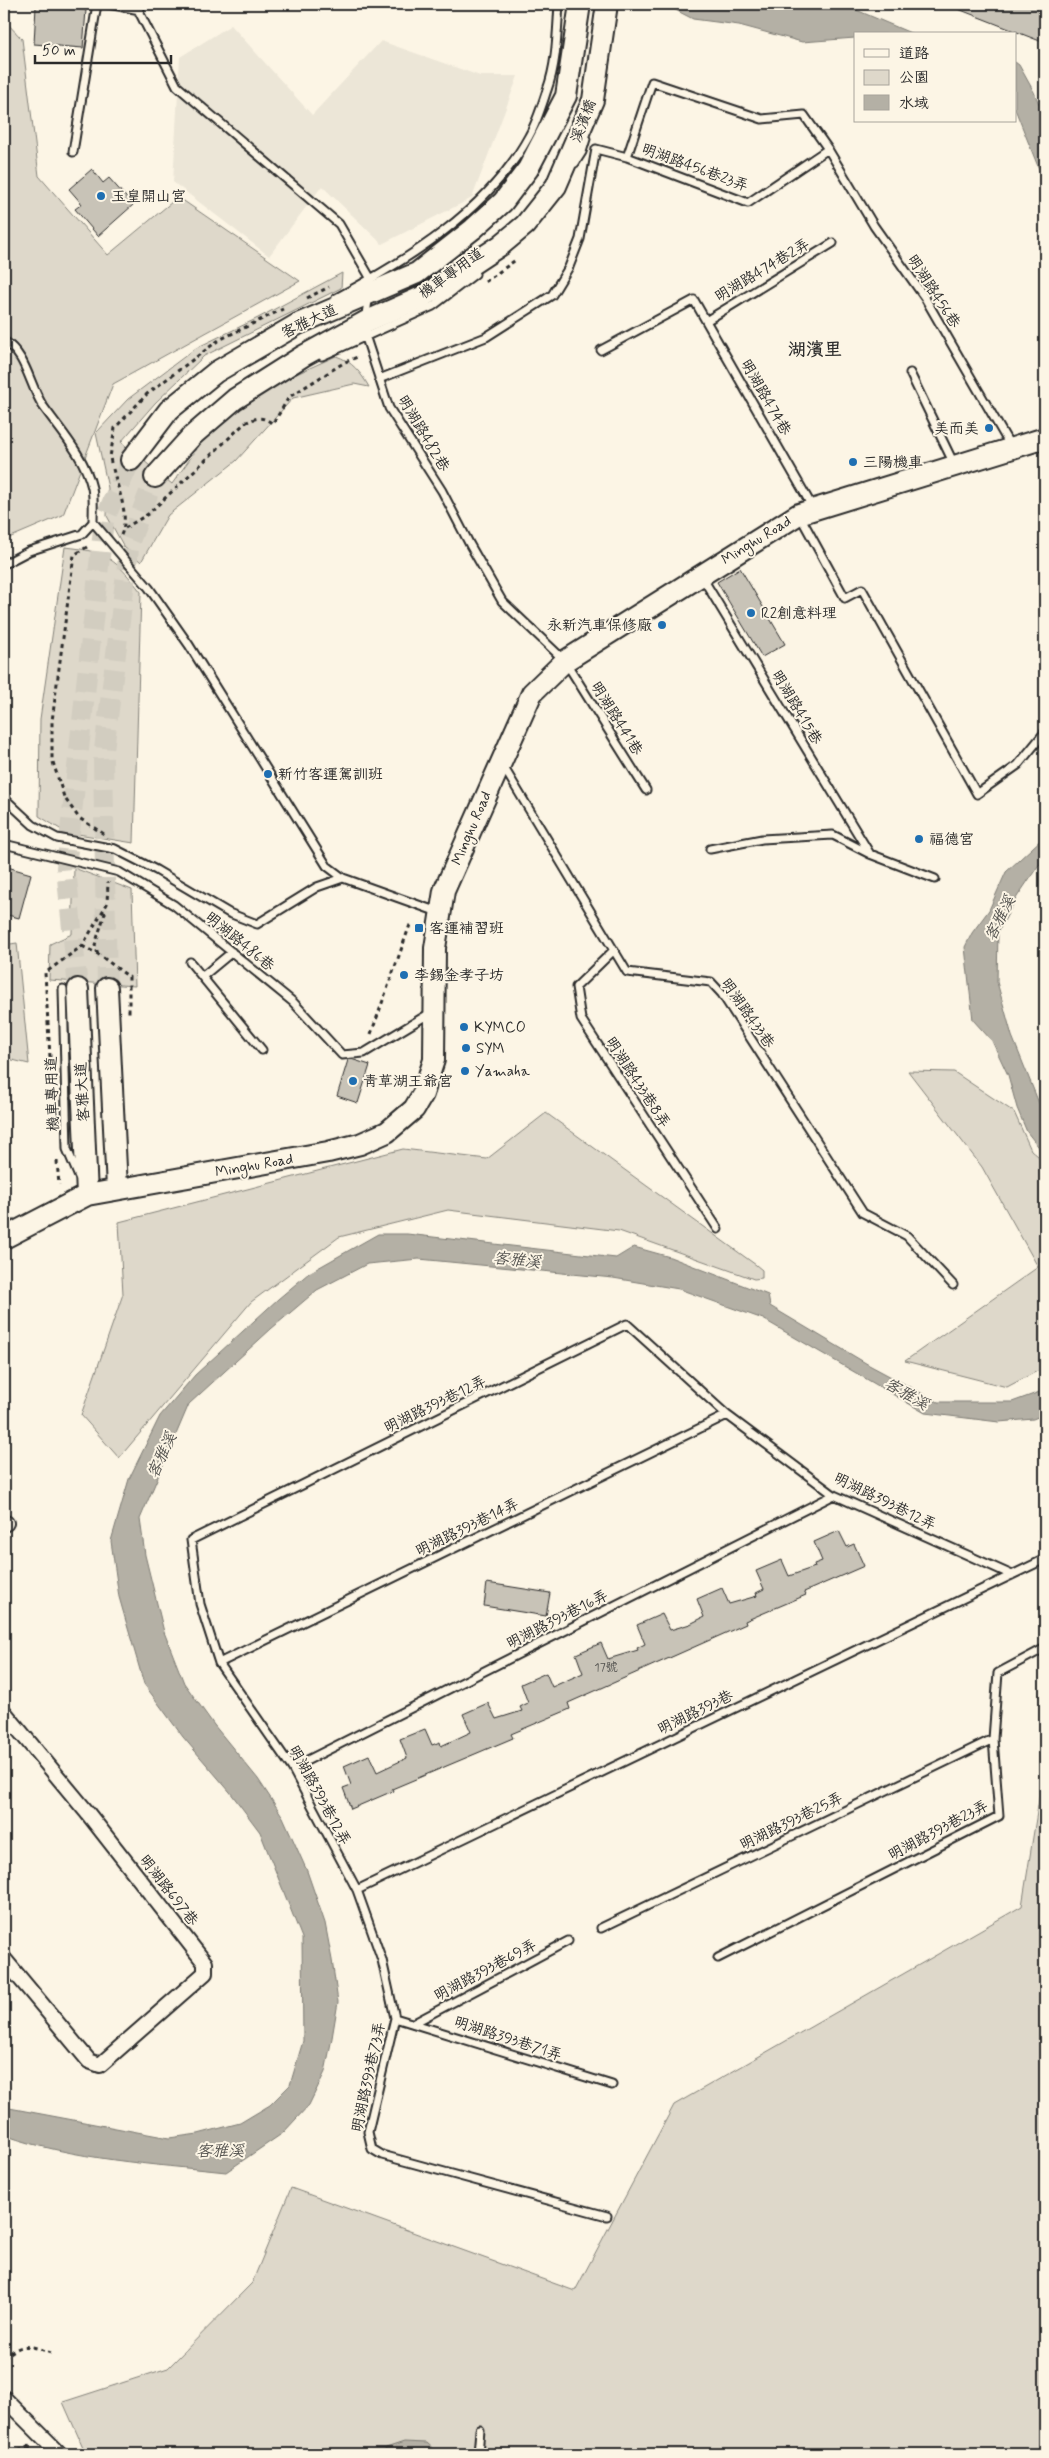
<svg xmlns="http://www.w3.org/2000/svg" width="1049" height="2458" viewBox="0 0 1049 2458" font-family="Mynerve,'LXGW WenKai TC',sans-serif">
	<style>
		.built { fill: #ece6d7 }
		.green { fill: #ded8ca; stroke: #84827a }
		.water { fill: #b4b0a5; stroke: #7d7b74 }
		.building { fill: #c8c3b7; stroke: #2b2b2b }
		.lines { fill: none; stroke-linecap: round; stroke-linejoin: round }
		.secondary-tunnel { stroke: #d2cdc0; stroke-width: 20; stroke-dasharray: 20 10; stroke-linecap: butt }
		.lane-casing { stroke: #2b2b2b; stroke-width: 11 }
		.street-casing { stroke: #2b2b2b; stroke-width: 18 }
		.secondary-casing { stroke: #2b2b2b; stroke-width: 24 }
		.path { stroke: #2b2b2b; stroke-width: 3; stroke-dasharray: 4 4; stroke-linecap: butt }
		.lane { stroke: #fcf5e5; stroke-width: 7 }
		.street { stroke: #fcf5e5; stroke-width: 14 }
		.secondary { stroke: #fcf5e5; stroke-width: 20 }
		.poi-dot { fill: #1f6fb2; stroke: #fcf5e5; stroke-width: 2 }
		.labels { text-anchor: middle; stroke-width: 4; stroke-linejoin: round; paint-order: stroke }
		.number-label { font-size: 12px; fill: #52514e }
		.street-label { font-size: 15px; fill: #2b2b2b; stroke: #fcf5e5 }
		.poi-label { font-size: 15px; fill: #2b2b2b; stroke: #fcf5e5; text-anchor: start }
		.water-label { font-size: 16px; font-style: italic; fill: #545350; stroke: #fcf5e5 }
		.quarter-label { font-size: 18px; font-weight: bold; fill: #2b2b2b; stroke: #fcf5e5 }
	</style>
	<rect width="100%" height="100%" fill="#fcf5e5"/>
	<filter id="ink" filterUnits="userSpaceOnUse"><feTurbulence type="fractalNoise" baseFrequency=".02" numOctaves="2"/><feDisplacementMap in="SourceGraphic" scale="10" xChannelSelector="R" yChannelSelector="G"/><feConvolveMatrix kernelMatrix="1 2 1 2 8 2 1 2 1" color-interpolation-filters="sRGB"/></filter>
	<g filter="url(#ink)">
		<path class="built" d="M 231,25 L 312,115 L 381,41 L 480,76 L 518,76 L 472,198 L 382,244 L 322,186 L 269,256 L 173,182 L 180,57 Z"/>
		<path class="green" d="M 4,20 L 22,39 L 39,176 L 108,255 L 178,197 L 300,281 L 113,384 L 63,515 L 4,540 Z
			M 342,273 L 341,288 L 204,356 L 155,403 L 121,442 L 172,484 L 212,428 L 279,382 L 336,356 C 352,361 361,373 369,387 L 354,384 L 293,398 L 236,461 L 168,515 L 141,562 L 124,547 L 107,516 L 108,488 L 96,433 L 128,399 L 196,348 L 258,318 Z
			M 65,547 C 107,551 116,560 141,592 L 134,843 L 65,832 L 39,816 L 40,719 Z
			M 74,868 L 132,890 L 135,986 L 49,980 L 50,944 L 72,934 Z
			M 17,943 L 29,1064 L 4,1058 L 4,945 Z
			M 908,1071 L 954,1072 L 1014,1112 L 1031,1150 L 1045,1162 L 1045,1367 L 1007,1387 L 905,1361 L 1038,1267 L 982,1167 Z
			M 546,1113 L 756,1265 L 762,1270 L 762,1278 L 754,1279 L 619,1231 L 448,1210 L 339,1237 L 251,1302 L 119,1458 L 81,1415 L 123,1294 L 119,1222 L 403,1149 L 487,1159 Z
			M 1045,1784 L 1045,2454 L 86,2454 L 63,2402 L 168,2368 L 252,2283 L 291,2188 L 575,2291 L 674,2105 L 1022,1906 L 1041,1787 Z"/>
		<path class="water" d="M 664,4 L 780,6 L 829,4 L 854,9 L 913,34 L 855,34 L 855,38 L 802,42 L 739,25 L 693,19 Z
			M 1015,62 L 1019,65 L 1034,92 L 1045,118 L 1045,184 L 1015,109 Z
			M 1045,836 L 1045,859 L 1038,866 L 1017,897 L 998,932 L 997,982 L 1012,1036 L 1045,1118 L 1045,1155 L 1027,1132 L 1017,1108 L 1008,1075 L 992,1041 L 973,1020 L 965,947 L 972,933 L 989,910 L 1006,872 Z
			M 378,1234 L 407,1234 L 616,1258 L 634,1247 L 670,1257 L 768,1295 L 770,1306 L 869,1365 L 938,1402 L 1012,1402 L 1045,1390 L 1045,1414 L 1033,1419 L 999,1422 L 925,1413 L 763,1319 L 679,1289 L 613,1278 L 419,1259 L 367,1264 L 317,1290 L 271,1329 L 189,1404 L 140,1519 L 145,1555 L 164,1632 L 184,1683 L 214,1725 L 258,1779 L 283,1817 L 307,1871 L 325,1923 L 332,1960 L 338,2002 L 332,2038 L 325,2072 L 309,2105 L 283,2133 L 226,2172 C 151,2164 75,2160 4,2135 L 4,2107 L 169,2138 L 198,2134 L 240,2123 L 270,2105 L 290,2085 L 303,2041 L 302,1938 L 260,1832 L 230,1792 L 183,1737 L 144,1684 L 119,1597 L 111,1541 L 129,1479 L 160,1416 L 195,1375 L 278,1299 L 309,1273 Z
			M 404,2442 L 427,2443 L 439,2454 L 379,2454 L 386,2448 Z"/>
		<path class="building" d="M 948,4 L 1045,4 L 1045,43 L 948,5 Z
			M 36,6 L 86,10 L 83,48 L 34,44 Z
			M 92,169 L 103,183 L 109,178 L 133,205 L 98,236 L 75,209 L 82,204 L 69,189 Z
			M 740,568 L 785,644 L 762,657 L 717,582 Z
			M 4,866 L 31,874 L 19,918 L 4,914 Z
			M 351,1059 L 370,1065 L 358,1103 L 337,1096 L 348,1060 Z
			M 839,1531 L 847,1547 L 854,1544 L 864,1566 L 804,1592 L 806,1595 L 745,1621 L 746,1624 L 568,1703 L 570,1709 L 511,1734 L 513,1738 L 392,1789 L 393,1791 L 351,1809 L 343,1788 L 351,1785 L 344,1766 L 369,1755 L 377,1772 L 407,1758 L 400,1739 L 425,1729 L 432,1745 L 440,1742 L 441,1746 L 471,1732 L 463,1714 L 488,1703 L 496,1719 L 522,1711 L 520,1707 L 528,1703 L 521,1684 L 546,1673 L 552,1687 L 583,1673 L 576,1654 L 601,1643 L 608,1659 L 638,1650 L 637,1648 L 645,1644 L 637,1625 L 662,1614 L 670,1630 L 690,1624 L 704,1617 L 697,1599 L 722,1588 L 729,1604 L 757,1596 L 756,1593 L 764,1589 L 756,1571 L 782,1560 L 789,1576 L 815,1567 L 814,1564 L 822,1561 L 814,1542 Z
			M 487,1583 L 550,1593 L 546,1616 L 484,1606 Z"/>
		<g class="lines">
			<path class="secondary-tunnel" d="M 107,988 L 103,758 L 130,541 L 155,477
				M 78,989 L 66,868 L 104,520 L 131,460"/>
			<defs>
				<path id="lane" d="M 108,4 L 140,10
					M 135,4 L 177,86 L 339,224 L 371,279 L 365,322 L 366,338 L 389,408 L 442,491 L 470,545 L 502,601 L 565,661 L 646,790
					M 73,152 L 97,4
					M 627,157 L 748,203 L 828,149
					M 575,163 L 582,152 L 586,139
					M 336,298 C 408,260 489,210 529,136 C 537,122 542,105 547,90 C 557,63 557,32 559,4
					M 706,321 L 833,243
					M 4,341 C 27,355 29,385 43,406 C 60,430 85,457 92,488 C 94,498 93,511 93,522 L 82,534 L 29,551 L 4,564
					M 601,350 L 694,300 L 813,508
					M 322,356 L 433,306 L 475,274
					M 910,373 L 954,464
					M 379,379 L 486,337 L 552,295 L 569,267 L 580,239 L 596,149 L 627,157 L 652,82 L 762,119 L 804,115 L 828,149 L 874,226 L 925,298 L 1011,447
					M 800,516 L 845,598 L 862,589 L 977,794 L 1018,765 L 1045,732
					M 93,522 L 149,588 L 189,645 L 327,866 L 343,878
					M 702,577 L 870,854
					M 503,766 L 627,972 L 711,982 L 722,994 L 863,1213 L 907,1236 L 953,1285
					M 4,798 L 33,825 L 57,838 L 115,849 L 156,870 L 229,913 L 257,924 L 317,887 L 343,878 L 438,912
					M 4,844 L 119,872 L 174,905 L 293,1002 L 342,1055 L 364,1053 L 432,1012
					M 710,849 L 762,839 L 833,835 L 870,854 L 935,879
					M 613,951 L 576,987 L 581,1019 L 718,1229
					M 190,962 L 262,1050
					M 203,976 L 232,952
					M 63,989 L 67,1149 L 79,1177
					M 219,1663 L 727,1415
					M 292,1768 L 834,1495
					M 357,1890 L 1045,1559
					M 601,1928 L 993,1739
					M 718,1958 L 999,1816 L 993,1739 L 998,1673 L 1045,1648
					M 395,2018 L 612,2085
					M 414,2023 L 568,1941
					M 607,2216 L 382,2155 L 372,2149 L 368,2132 L 395,2018 L 382,1960 L 357,1890 L 292,1768 L 219,1663 L 200,1604 L 191,1540 L 627,1324 L 727,1415 L 834,1495 L 1012,1575
					M 478,2454 L 480,2430"/>
				<path id="street" d="M 4,1524 L 6,1523
					M 4,1712 L 86,1811 L 205,1963 L 205,1973 L 100,2065 L 89,2061 L 4,1959
					M 4,2398 L 60,2454"/>
				<path id="secondary" d="M 131,460 L 169,410 L 216,372 L 298,324 L 417,273 L 473,229 L 503,202 L 528,169 L 566,96 L 580,4
					M 155,477 L 192,436 L 235,399 L 303,356 L 365,322 L 424,296 L 501,245 L 525,225 L 556,186 L 593,100 L 607,4
					M 107,988 L 117,1188
					M 78,989 L 87,1195
					M 4,1238 L 87,1195 L 328,1152 L 360,1144 L 387,1132 L 414,1109 L 423,1094 L 434,1060 L 435,948 L 444,891 L 532,693 L 565,661 L 799,514 L 1045,438"/>
			</defs>
			<use href="#lane" class="lane-casing"/>
			<use href="#street" class="street-casing"/>
			<use href="#secondary" class="secondary-casing"/>
			<path class="path" d="M 485,282 L 517,259
				M 307,298 L 329,287
				M 111,463 L 110,457 L 115,428 L 147,394 L 219,340 L 283,309
				M 113,469 C 118,490 131,517 120,537
				M 125,528 L 148,514 L 245,423 C 257,417 263,416 273,424 L 289,397 L 345,362 L 360,356
				M 87,547 L 74,555 L 52,721 L 52,759 L 64,797 L 79,818 L 104,834
				M 82,946 L 98,954 L 129,977 L 129,1016
				M 98,954 L 95,945 L 106,910
				M 371,1034 L 411,922
				M 50,1057 L 45,973 L 82,946 L 107,904 L 108,882
				M 57,1161 L 59,1185
				M 4,2358 C 22,2342 30,2345 51,2353
				M 29,2445 L 31,2454
				M 11,2454 L 30,2446"/>
			<use href="#lane" class="lane"/>
			<use href="#street" class="street"/>
			<use href="#secondary" class="secondary"/>
		</g>
	</g>
	<g class="poi-dot">
		<circle cx="101" cy="196" r="5"/>
		<circle cx="989" cy="428" r="5"/>
		<circle cx="853" cy="462" r="5"/>
		<circle cx="751" cy="613" r="5"/>
		<circle cx="662" cy="625" r="5"/>
		<circle cx="268" cy="774" r="5"/>
		<circle cx="919" cy="839" r="5"/>
		<rect x="414" y="923" width="10" height="10" rx="2.5"/>
		<circle cx="404" cy="975" r="5"/>
		<circle cx="464" cy="1027" r="5"/>
		<circle cx="466" cy="1048" r="5"/>
		<circle cx="465" cy="1071" r="5"/>
		<circle cx="353" cy="1081" r="5"/>
	</g>
	<g class="labels">
		<g class="number-label">
			<text x="606" y="1671">17號</text>
		</g>
		<g class="street-label">
			<text transform="translate(583 121) rotate(-69)" y="5">溪濱橋</text>
			<text transform="translate(695 167) rotate(20)" y="5">明湖路456巷23弄</text>
			<text transform="translate(762 270) rotate(-31)" y="5">明湖路474巷2弄</text>
			<text transform="translate(451 273) rotate(-36)" y="5">機車專用道</text>
			<text transform="translate(934 291) rotate(57)" y="5">明湖路456巷</text>
			<text transform="translate(309 321) rotate(-25)" y="5">客雅大道</text>
			<text transform="translate(766 397) rotate(60)" y="5">明湖路474巷</text>
			<text transform="translate(424 433) rotate(59)" y="5">明湖路482巷</text>
			<text transform="translate(756 540) rotate(-32)" y="5">Minghu Road</text>
			<text transform="translate(797 707) rotate(59)" y="5">明湖路415巷</text>
			<text transform="translate(617 718) rotate(58)" y="5">明湖路441巷</text>
			<text transform="translate(471 828) rotate(-67)" y="5">Minghu Road</text>
			<text transform="translate(240 941) rotate(39)" y="5">明湖路486巷</text>
			<text transform="translate(748 1013) rotate(55)" y="5">明湖路433巷</text>
			<text transform="translate(638 1082) rotate(57)" y="5">明湖路433巷8弄</text>
			<text transform="translate(82 1092) rotate(-93)" y="5">客雅大道</text>
			<text transform="translate(52 1094) rotate(-92)" y="5">機車專用道</text>
			<text transform="translate(254 1165) rotate(-10)" y="5">Minghu Road</text>
			<text transform="translate(435 1404) rotate(-26)" y="5">明湖路393巷12弄</text>
			<text transform="translate(885 1501) rotate(26)" y="5">明湖路393巷12弄</text>
			<text transform="translate(467 1527) rotate(-26)" y="5">明湖路393巷14弄</text>
			<text transform="translate(557 1619) rotate(-27)" y="5">明湖路393巷16弄</text>
			<text transform="translate(695 1712) rotate(-26)" y="5">明湖路393巷</text>
			<text transform="translate(320 1795) rotate(61)" y="5">明湖路393巷12弄</text>
			<text transform="translate(791 1821) rotate(-26)" y="5">明湖路393巷25弄</text>
			<text transform="translate(938 1830) rotate(-28)" y="5">明湖路393巷23弄</text>
			<text transform="translate(169 1890) rotate(52)" y="5">明湖路697巷</text>
			<text transform="translate(485 1970) rotate(-28)" y="5">明湖路393巷69弄</text>
			<text transform="translate(508 2038) rotate(18)" y="5">明湖路393巷71弄</text>
			<text transform="translate(368 2077) rotate(-78)" y="5">明湖路393巷73弄</text>
		</g>
		<g class="poi-label">
			<text x="111" y="201">玉皇開山宮</text>
			<text x="979" y="433" text-anchor="end">美而美</text>
			<text x="863" y="467">三陽機車</text>
			<text x="761" y="618">R2創意料理</text>
			<text x="652" y="630" text-anchor="end">永新汽車保修廠</text>
			<text x="278" y="779">新竹客運駕訓班</text>
			<text x="929" y="844">福德宮</text>
			<text x="429" y="933">客運補習班</text>
			<text x="414" y="980">李錫金孝子坊</text>
			<text x="474" y="1032">KYMCO</text>
			<text x="476" y="1053">SYM</text>
			<text x="475" y="1076">Yamaha</text>
			<text x="363" y="1086">青草湖王爺宮</text>
		</g>
		<g class="water-label">
			<text transform="translate(999 918) rotate(-63)" y="6">客雅溪</text>
			<text transform="translate(517 1259) rotate(6)" y="6">客雅溪</text>
			<text transform="translate(907 1393) rotate(30)" y="6">客雅溪</text>
			<text transform="translate(161 1455) rotate(-65)" y="6">客雅溪</text>
			<text x="220" y="2156">客雅溪</text>
		</g>
		<g class="quarter-label">
			<text x="815" y="355">湖濱里</text>
		</g>
	</g>
	<rect width="1049" height="2458" fill="none" stroke="#fcf5e5" stroke-width="20"/>
	<rect x="10" y="10" width="1029" height="2438" fill="none" stroke="#2b2b2b" stroke-width="2" filter="url(#ink)"/>
	<rect x="854" y="32" width="162" height="90" fill="#fcf5e5" stroke="#a8a49b"/>
	<rect x="864" y="49" width="25" height="8" fill="#fcf5e5" stroke="#a8a49b"/>
	<text x="899" y="58" font-size="15" fill="#2b2b2b">道路</text>
	<rect x="864" y="70" width="25" height="15" fill="#ded8ca" stroke="#a8a49b"/>
	<text x="899" y="82" font-size="15" fill="#2b2b2b">公園</text>
	<rect x="864" y="95" width="25" height="15" fill="#b4b0a5" stroke="#a8a49b"/>
	<text x="899" y="108" font-size="15" fill="#2b2b2b">水域</text>
	<path d="M35 55v8h136v-8" fill="none" stroke="#2b2b2b" stroke-width="2.5"/>
	<text x="42" y="55" font-size="15" fill="#2b2b2b" stroke="#fcf5e5" stroke-width="4" paint-order="stroke">50 m</text>
</svg>
